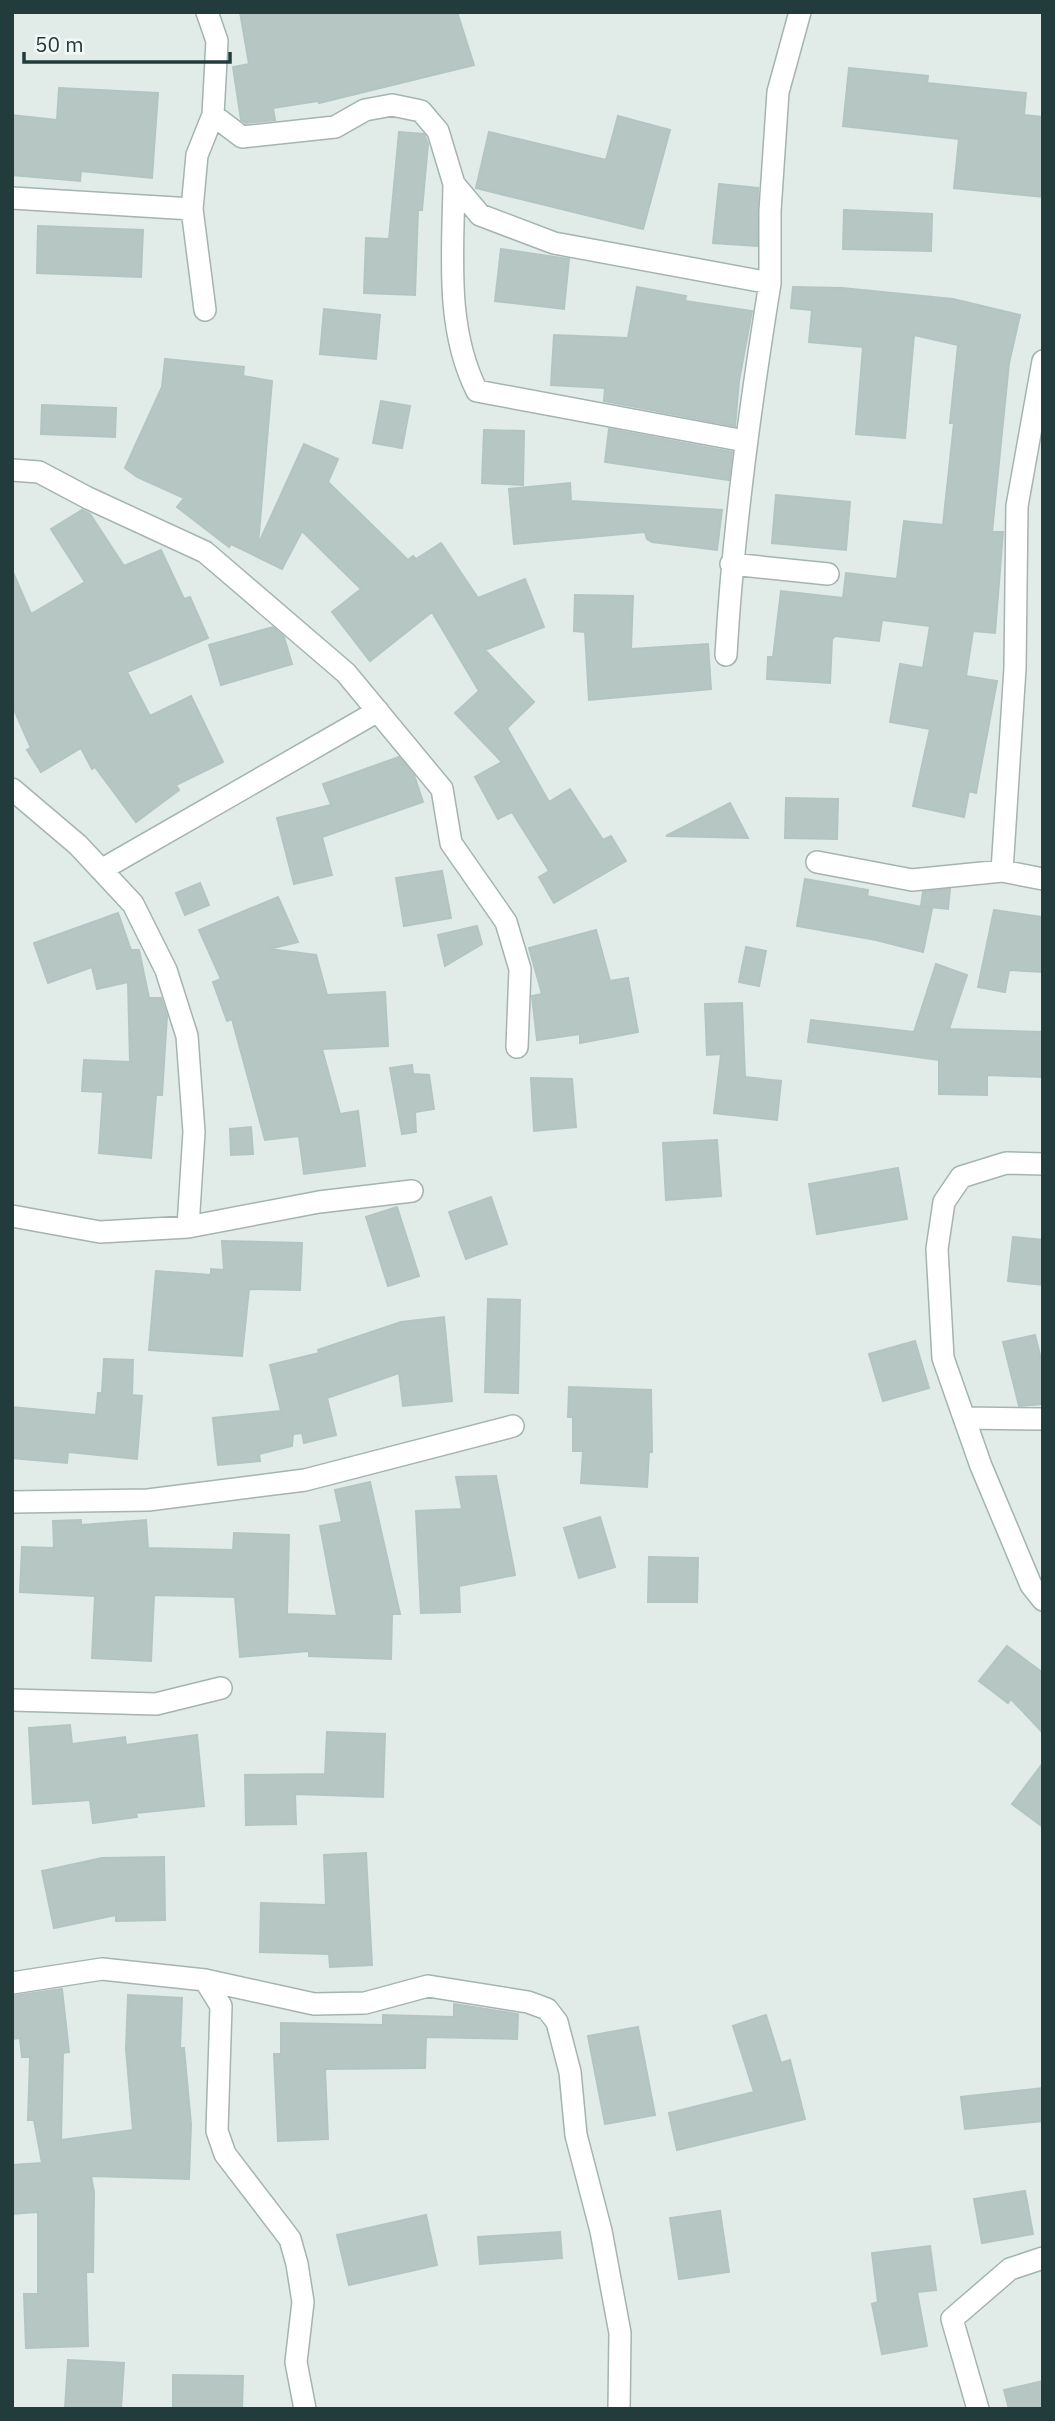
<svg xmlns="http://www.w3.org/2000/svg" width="1055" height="2421" viewBox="0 0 1055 2421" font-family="'IBM Plex Sans',sans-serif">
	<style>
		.building { fill: #b6c6c3; stroke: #b3c5c2; stroke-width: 2 }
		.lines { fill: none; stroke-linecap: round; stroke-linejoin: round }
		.street-casing { stroke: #a4b4b1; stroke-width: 24 }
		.street { stroke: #fff; stroke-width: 21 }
	</style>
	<rect width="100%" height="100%" fill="#e1ece9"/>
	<path class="building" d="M 240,12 L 457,12 L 474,65 L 319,103 L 318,101 L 273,108 L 275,120 L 246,123 L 241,120 L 233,67 L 249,64 Z
		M 849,68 L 928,76 L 927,83 L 1026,93 L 1024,115 L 1043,117 L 1043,197 L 954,188 L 959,139 L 843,126 Z
		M 59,88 L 158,93 L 152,178 L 81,171 L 80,181 L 12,175 L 12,115 L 57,120 Z
		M 618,116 L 670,130 L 643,229 L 476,188 L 489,132 L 606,160 Z
		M 399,132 L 424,134 L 428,144 L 422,210 L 418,210 L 415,295 L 364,293 L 366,238 L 389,239 Z
		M 719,184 L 758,188 L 757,246 L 713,243 Z
		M 844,210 L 932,214 L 931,251 L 843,249 Z
		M 38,226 L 143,230 L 141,277 L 37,273 Z
		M 501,249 L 569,259 L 564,309 L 495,301 Z
		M 637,287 L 686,296 L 685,301 L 752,311 L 739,381 L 735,426 L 604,401 L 605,388 L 551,385 L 554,335 L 628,338 Z
		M 793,287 L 842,288 L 953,299 L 1020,315 L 1009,363 L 992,532 L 1003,532 L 995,633 L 973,631 L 966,676 L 997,681 L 976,793 L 969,791 L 964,817 L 913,806 L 930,729 L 890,722 L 900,664 L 923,668 L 930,626 L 882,620 L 879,641 L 835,636 L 832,639 L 830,683 L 767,679 L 768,657 L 773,657 L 781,591 L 843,598 L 846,573 L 897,579 L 904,521 L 943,525 L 954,423 L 950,423 L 958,345 L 914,335 L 905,438 L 856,434 L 863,347 L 809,342 L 812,310 L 791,308 Z
		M 324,309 L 380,315 L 376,359 L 320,354 Z
		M 165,359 L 244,367 L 243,376 L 272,381 L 258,545 L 304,444 L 338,459 L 328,482 L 408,560 L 413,556 L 416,559 L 441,543 L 478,598 L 525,579 L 544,627 L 485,650 L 534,702 L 507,728 L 549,802 L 570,789 L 603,840 L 611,836 L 626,861 L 554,903 L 539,877 L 549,871 L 512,812 L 498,819 L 475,777 L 502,762 L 455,713 L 479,691 L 432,612 L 370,661 L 332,612 L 361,589 L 302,531 L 282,569 L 231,544 L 229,547 L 177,507 L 184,498 L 137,477 L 125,468 L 162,387 Z
		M 381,401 L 410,406 L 402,448 L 373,443 Z
		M 42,405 L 116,408 L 115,437 L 41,434 Z
		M 609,429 L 732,452 L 729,480 L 605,462 Z
		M 484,430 L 524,431 L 523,485 L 482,483 Z
		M 570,483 L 571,501 L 722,510 L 717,550 L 652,542 L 647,539 L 645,532 L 514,544 L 509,489 Z
		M 776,495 L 850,502 L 846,550 L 772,543 Z
		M 82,510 L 90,514 L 124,566 L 161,550 L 184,599 L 190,597 L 208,638 L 127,672 L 150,716 L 191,696 L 223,762 L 176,785 L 179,790 L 136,822 L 95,767 L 92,769 L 81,748 L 41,772 L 27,750 L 31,748 L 12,705 L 12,570 L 31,614 L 85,582 L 51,529 Z
		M 575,595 L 633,596 L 631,649 L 708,644 L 711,689 L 589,700 L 585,632 L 574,631 Z
		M 273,627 L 284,637 L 292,664 L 221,685 L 209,645 Z
		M 399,757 L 414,775 L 423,802 L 322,837 L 332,875 L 294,884 L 277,818 L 331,805 L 323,784 Z
		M 786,798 L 838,799 L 837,839 L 785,838 Z
		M 730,803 L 748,838 L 666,836 Z
		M 442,871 L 451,918 L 404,926 L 396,878 Z
		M 805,879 L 868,890 L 867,896 L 932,909 L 923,952 L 876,940 L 797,926 Z
		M 200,883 L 209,905 L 185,915 L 176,893 Z
		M 950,889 L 948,909 L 921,906 L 923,892 Z
		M 278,897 L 298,942 L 269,949 L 316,955 L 327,995 L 385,992 L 388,1046 L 322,1049 L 340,1114 L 358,1111 L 365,1166 L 304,1174 L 299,1136 L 265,1140 L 232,1019 L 227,1021 L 213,982 L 221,979 L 199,930 Z
		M 994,910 L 1043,917 L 1043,972 L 1009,970 L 1005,992 L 978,987 Z
		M 118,913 L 131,950 L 139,950 L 149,998 L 161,998 L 167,1016 L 162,1095 L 156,1095 L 151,1158 L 99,1153 L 103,1092 L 82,1091 L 84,1060 L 130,1062 L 128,982 L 97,989 L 92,967 L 48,983 L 34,943 Z
		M 477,926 L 482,944 L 445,966 L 438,935 Z
		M 596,930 L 610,981 L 628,978 L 638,1032 L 580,1043 L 580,1034 L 537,1040 L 532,996 L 542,994 L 529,948 Z
		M 746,947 L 766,951 L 759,986 L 739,982 Z
		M 936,964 L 967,975 L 949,1029 L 1043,1032 L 1042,1077 L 987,1075 L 987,1095 L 939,1094 L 939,1060 L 808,1042 L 811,1020 L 914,1032 Z
		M 742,1003 L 745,1077 L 781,1081 L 777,1120 L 714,1113 L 721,1054 L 707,1055 L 705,1004 Z
		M 412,1065 L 413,1074 L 429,1075 L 434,1109 L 415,1112 L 416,1132 L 402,1134 L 390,1068 Z
		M 531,1078 L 572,1079 L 576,1127 L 534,1131 Z
		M 251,1127 L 253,1154 L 231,1155 L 230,1129 Z
		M 717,1140 L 721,1196 L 666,1200 L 663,1143 Z
		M 898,1168 L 907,1219 L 817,1234 L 809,1184 Z
		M 491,1197 L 507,1244 L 466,1259 L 449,1212 Z
		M 397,1207 L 419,1276 L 388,1286 L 366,1217 Z
		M 1013,1237 L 1043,1240 L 1043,1285 L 1008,1281 Z
		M 222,1241 L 302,1243 L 300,1290 L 249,1289 L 242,1356 L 149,1350 L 156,1271 L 211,1275 L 211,1269 L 224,1270 Z
		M 488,1299 L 520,1300 L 518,1393 L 485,1392 Z
		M 444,1317 L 452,1401 L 403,1406 L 399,1373 L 327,1398 L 336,1435 L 304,1443 L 302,1433 L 293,1434 L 292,1446 L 259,1454 L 260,1461 L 218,1465 L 213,1418 L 281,1411 L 270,1365 L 319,1353 L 318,1350 L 401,1322 Z
		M 1035,1335 L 1043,1367 L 1043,1404 L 1019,1406 L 1003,1342 Z
		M 915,1341 L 929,1388 L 883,1401 L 869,1354 Z
		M 104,1359 L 133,1360 L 132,1395 L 142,1396 L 137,1459 L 68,1452 L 67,1463 L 12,1458 L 12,1407 L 96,1415 L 98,1393 L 102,1393 Z
		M 569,1387 L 651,1390 L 652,1452 L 649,1452 L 647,1487 L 581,1483 L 583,1451 L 573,1451 L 573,1417 L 568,1417 Z
		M 496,1476 L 515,1575 L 459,1586 L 460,1612 L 421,1613 L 416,1511 L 462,1509 L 456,1477 Z
		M 370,1482 L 400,1614 L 392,1614 L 391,1659 L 309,1656 L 309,1651 L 240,1657 L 235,1597 L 154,1595 L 151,1661 L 92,1658 L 95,1596 L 20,1592 L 22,1547 L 54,1548 L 53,1521 L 81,1520 L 81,1525 L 146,1520 L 148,1548 L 233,1550 L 234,1533 L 289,1535 L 287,1614 L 337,1616 L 320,1526 L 342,1522 L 335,1490 Z
		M 600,1517 L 615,1567 L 579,1578 L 564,1528 Z
		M 649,1557 L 698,1558 L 697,1602 L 648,1602 Z
		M 1007,1646 L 1043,1673 L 1043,1733 L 1011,1699 L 1008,1703 L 979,1681 Z
		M 70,1725 L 72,1744 L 125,1737 L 126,1745 L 197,1735 L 204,1806 L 136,1813 L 137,1817 L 93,1823 L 90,1800 L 33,1804 L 29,1728 Z
		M 327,1732 L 385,1734 L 383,1797 L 295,1794 L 296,1824 L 246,1825 L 245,1775 L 325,1774 Z
		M 1043,1763 L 1043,1827 L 1012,1804 Z
		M 366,1853 L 372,1965 L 330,1967 L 329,1954 L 260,1952 L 261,1903 L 326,1905 L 324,1855 Z
		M 164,1857 L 165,1920 L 116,1921 L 116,1915 L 54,1928 L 42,1871 L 102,1858 Z
		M 62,1989 L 69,2052 L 63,2053 L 61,2140 L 133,2130 L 126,2049 L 128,1995 L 182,1998 L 180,2048 L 184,2048 L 191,2124 L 189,2179 L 91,2176 L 94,2192 L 93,2272 L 86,2272 L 88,2346 L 26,2348 L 24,2294 L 38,2294 L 38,2212 L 12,2214 L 12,2165 L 42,2163 L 34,2120 L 28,2120 L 30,2057 L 22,2057 L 20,2038 L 12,2039 L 12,1996 Z
		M 454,2004 L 518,2014 L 517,2039 L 426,2037 L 425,2068 L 325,2069 L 328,2139 L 278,2141 L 274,2054 L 281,2054 L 281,2023 L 383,2025 L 383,2015 L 454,2017 Z
		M 766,2015 L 781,2063 L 790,2060 L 805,2119 L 677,2150 L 669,2113 L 754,2092 L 733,2026 Z
		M 638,2027 L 655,2115 L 605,2124 L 588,2036 Z
		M 1043,2088 L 1043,2121 L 965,2129 L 961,2097 Z
		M 1025,2191 L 1033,2234 L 982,2243 L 974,2199 Z
		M 720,2211 L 729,2272 L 679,2279 L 670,2218 Z
		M 426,2215 L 437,2265 L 349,2285 L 337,2235 Z
		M 560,2232 L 562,2258 L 480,2264 L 478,2237 Z
		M 930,2246 L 936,2290 L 917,2292 L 927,2346 L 882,2354 L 872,2304 L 878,2302 L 872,2253 Z
		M 68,2360 L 124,2363 L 121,2409 L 65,2409 Z
		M 173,2375 L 243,2376 L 242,2409 L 173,2409 Z
		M 1043,2381 L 1043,2409 L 1009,2409 L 1004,2390 Z"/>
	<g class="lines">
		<defs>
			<path id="street" d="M 213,115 L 242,137 L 335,127 L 365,110 L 392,105 L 421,111 L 438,131 L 454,184 L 480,215 L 554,243 L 770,283 L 770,211 L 778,92 L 800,12
				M 454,184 C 453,253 445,328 477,391 L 745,441
				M 12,198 L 192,209
				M 205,310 L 192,209 L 197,155 L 213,115 L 217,41 L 207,12
				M 12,470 L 39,472 L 88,498 L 205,552 L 346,673 L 442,789 L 451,843 L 506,922 L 520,969 L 517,1047
				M 731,564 L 828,574
				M 726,655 C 733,530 750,407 770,283
				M 12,789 L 78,845 L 133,904 L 166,970 L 187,1036 L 194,1132 L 188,1227
				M 817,862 L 912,880 L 1002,871 L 1043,879
				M 101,870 L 378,711
				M 1002,871 L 1015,668 L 1017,506 L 1043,361
				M 1043,1164 L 1006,1163 L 961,1177 L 944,1202 L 937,1249 L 943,1358 L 981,1466 L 1031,1585 L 1043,1600
				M 12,1216 L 100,1232 L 188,1227 L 319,1202 L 412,1191
				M 964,1418 L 1043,1419
				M 12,1502 L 148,1500 L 305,1480 L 513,1426
				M 12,1700 L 156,1704 L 221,1688
				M 205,1980 L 221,2006 L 217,2131 L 225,2154 L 290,2239 L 297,2264 L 303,2302 L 296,2362 L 305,2409
				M 12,1983 L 102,1969 L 205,1980 L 314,2004 L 365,2003 L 428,1986 L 528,2002 L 547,2009 L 557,2022 L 570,2072 L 576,2135 L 601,2231 L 620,2333 L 619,2409
				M 978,2409 L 952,2319 L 1010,2269 L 1043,2258"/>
		</defs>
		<use href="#street" class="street-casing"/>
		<use href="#street" class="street"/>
	</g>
	<rect width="1055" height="2421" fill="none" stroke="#213c3b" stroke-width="28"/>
	<path d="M24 52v10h206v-10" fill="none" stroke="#213c3b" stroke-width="3.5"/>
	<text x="35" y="52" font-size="21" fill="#213c3b" stroke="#f1f8f6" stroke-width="5" paint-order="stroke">50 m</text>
</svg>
